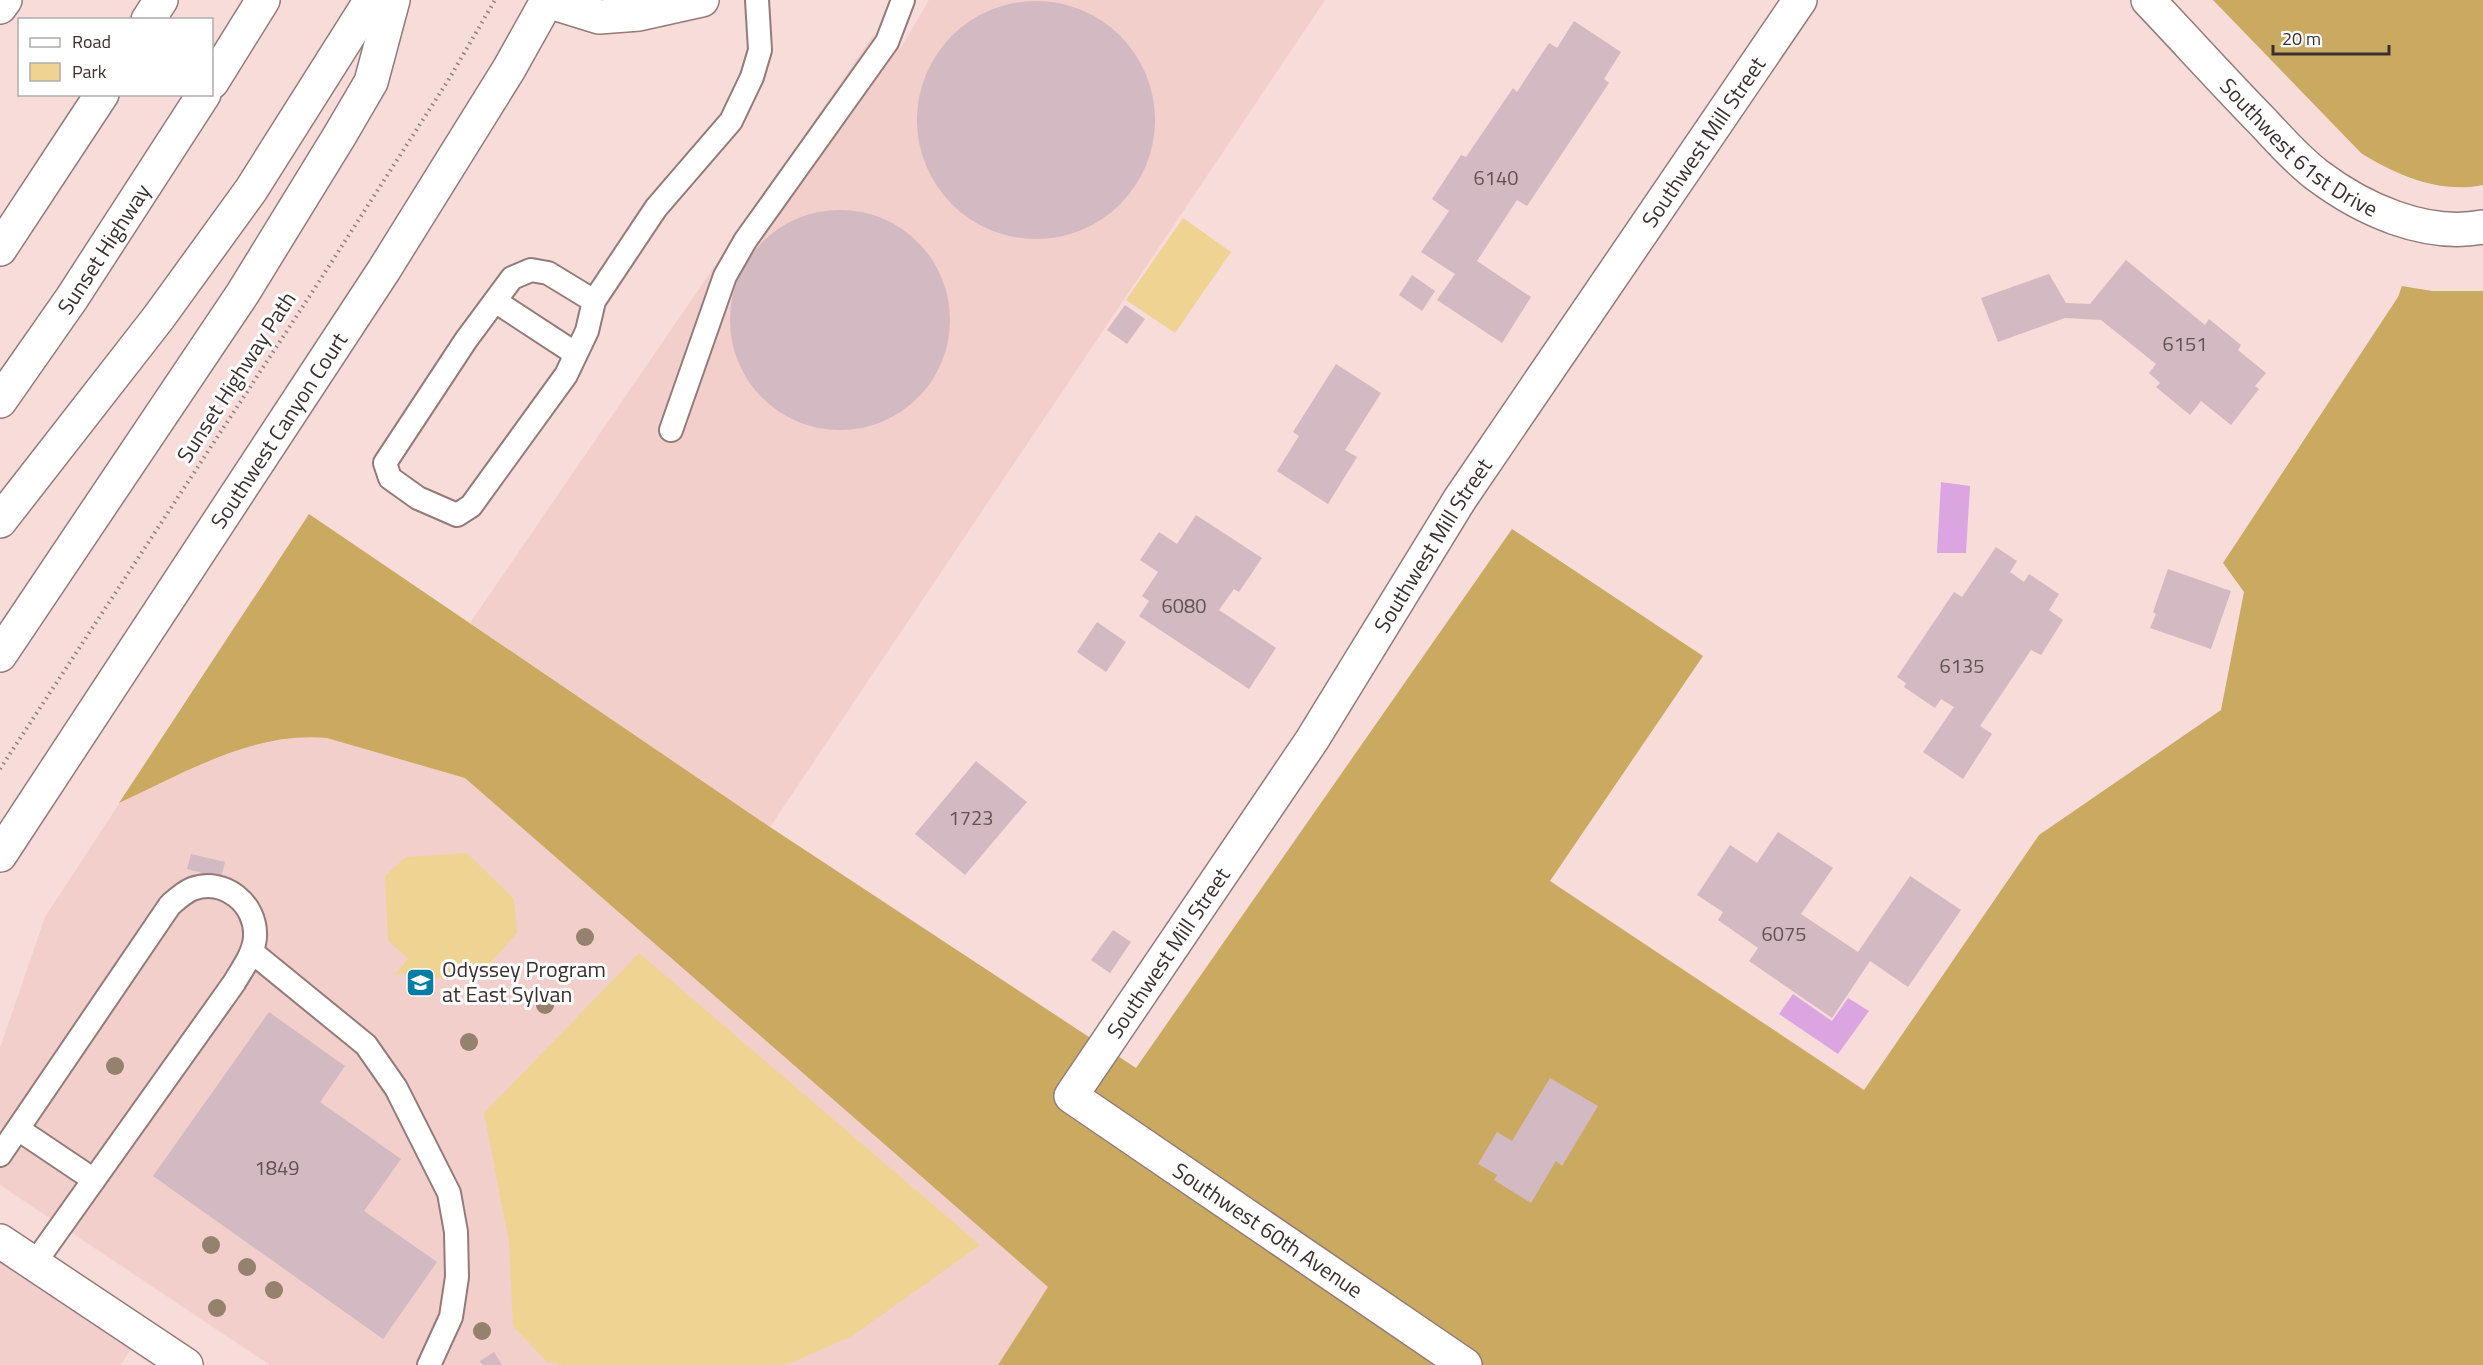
<svg xmlns="http://www.w3.org/2000/svg" width="2483" height="1365" viewBox="0 0 2483 1365" font-family="'Titillium Web',sans-serif">
	<style>
		.built { fill: #f2cfcb }
		.green { fill: #efd393 }
		.forest { fill: #caaa60 }
		.water { fill: #daa5e1 }
		.building { fill: #d2b9c2 }
		.lines { fill: none; stroke-linecap: round; stroke-linejoin: round }
		.lane-casing { stroke: #937b79; stroke-width: 26 }
		.street-casing { stroke: #937b79; stroke-width: 36 }
		.secondary-casing { stroke: #937b79; stroke-width: 36 }
		.highway-casing { stroke: #937b79; stroke-width: 36 }
		.path { stroke: #92807e; stroke-width: 4; stroke-dasharray: 1.5 4.5; stroke-linecap: butt }
		.lane { stroke: #fff; stroke-width: 22 }
		.street { stroke: #fff; stroke-width: 33 }
		.secondary { stroke: #fff; stroke-width: 33 }
		.highway { stroke: #fff; stroke-width: 33 }
		.tree { fill: #95816e }
		.labels { text-anchor: middle; stroke-width: 6; stroke-linejoin: round; paint-order: stroke }
		.number-label { font-size: 20px; fill: #605254 }
		.street-label { font-size: 22px; fill: #3a302f; stroke: #fff }
		.poi-label { font-size: 22px; fill: #3a302f; stroke: #fff; text-anchor: start }
	</style>
	<rect width="100%" height="100%" fill="#f7dcd9"/>
	<path class="built" d="M 929,0 L 1325,0 L 770,827 L 470,623 L 873,35 L 900,49 Z
		M 251,602 L 1390,1365 L 270,1365 L 0,1185 L 0,1048 L 45,917 Z
		M 0,1259 L 133,1345 L 121,1365 L 0,1365 Z"/>
	<path class="green" d="M 1183,218 L 1231,252 L 1175,333 L 1126,300 Z
		M 467,853 L 514,899 L 517,933 L 479,976 L 429,979 L 416,993 L 415,982 L 405,973 L 394,975 L 408,959 L 388,940 L 385,876 L 406,857 Z
		M 639,953 L 980,1245 L 852,1336 L 793,1362 L 783,1365 L 562,1365 L 547,1362 L 513,1326 L 509,1242 L 484,1113 Z"/>
	<path class="forest" d="M 2213,0 L 2483,0 L 2483,185 C 2440,194 2396,175 2361,153 Z
		M 2402,286 L 2432,291 L 2483,291 L 2483,1365 L 998,1365 L 1048,1287 L 465,778 L 327,738 C 252,731 185,773 119,803 L 309,514 L 770,827 L 1136,1068 L 1512,529 L 1703,656 L 1550,881 L 1864,1090 L 2039,835 L 2221,710 L 2244,592 L 2223,563 L 2398,297 Z"/>
	<path class="water" d="M 1941,482 L 1970,486 L 1966,553 L 1937,553 Z
		M 1793,994 L 1832,1021 L 1848,998 L 1869,1011 L 1838,1054 L 1779,1014 Z"/>
	<path class="building" d="M917 120a119 119 0 1 1 238 0a119 119 0 1 1-238 0Z
		M 1574,21 L 1621,52 L 1604,79 L 1609,83 L 1527,206 L 1517,200 L 1477,261 L 1531,297 L 1502,343 L 1437,300 L 1455,274 L 1421,252 L 1449,211 L 1432,199 L 1461,155 L 1466,157 L 1513,88 L 1517,92 L 1549,43 L 1557,48 Z
		M730 320a110 110 0 1 1 220 0a110 110 0 1 1-220 0Z
		M 2126,260 L 2205,325 L 2209,319 L 2241,345 L 2238,350 L 2266,373 L 2255,386 L 2259,389 L 2231,425 L 2201,401 L 2190,415 L 2156,387 L 2160,383 L 2149,373 L 2156,364 L 2101,320 L 2065,318 L 1998,342 L 1981,298 L 2049,274 L 2066,303 L 2090,304 Z
		M 1412,275 L 1435,291 L 1422,311 L 1399,295 Z
		M 1125,305 L 1145,319 L 1127,344 L 1107,330 Z
		M 1336,364 L 1381,393 L 1345,450 L 1357,457 L 1328,504 L 1277,471 L 1299,436 L 1293,432 Z
		M 1196,515 L 1262,558 L 1239,592 L 1234,589 L 1219,610 L 1276,648 L 1249,689 L 1139,616 L 1149,601 L 1142,596 L 1158,572 L 1140,560 L 1159,532 L 1177,544 Z
		M 1996,547 L 2017,561 L 2010,572 L 2024,582 L 2029,574 L 2059,594 L 2049,610 L 2063,620 L 2041,655 L 2031,650 L 1980,726 L 1992,734 L 1963,779 L 1923,752 L 1954,707 L 1941,699 L 1935,708 L 1904,687 L 1906,683 L 1897,677 L 1954,592 L 1962,597 Z
		M 2168,569 L 2231,591 L 2211,649 L 2150,628 L 2156,614 L 2153,612 Z
		M 1097,622 L 1126,642 L 1106,672 L 1077,652 Z
		M 976,761 L 1027,802 L 965,875 L 915,834 Z
		M 1778,832 L 1833,868 L 1801,914 L 1858,952 L 1910,876 L 1961,910 L 1908,987 L 1870,961 L 1832,1018 L 1749,961 L 1758,948 L 1718,920 L 1723,912 L 1697,895 L 1730,845 L 1757,863 Z
		M 191,854 L 225,862 L 221,878 L 187,869 Z
		M 1113,930 L 1131,942 L 1110,973 L 1091,960 Z
		M 269,1012 L 345,1066 L 320,1102 L 401,1159 L 364,1211 L 437,1262 L 383,1339 L 153,1176 Z
		M 1550,1078 L 1598,1106 L 1562,1166 L 1556,1161 L 1531,1203 L 1494,1180 L 1497,1175 L 1478,1164 L 1497,1132 L 1512,1141 Z
		M 494,1352 L 502,1365 L 482,1365 L 480,1361 Z"/>
	<g class="lines">
		<defs>
			<path id="lane" d="M 495,301 L 576,354
				M 594,301 L 548,273 L 531,270 L 512,278 L 466,340 L 385,463 L 390,478 L 418,498 L 457,515 L 471,506 L 566,375 L 587,331 L 594,301 L 656,208 L 731,121 L 752,77 L 760,50 L 757,0
				M 671,430 L 725,276 L 745,241 L 887,42 L 903,0
				M 252,952 L 366,1045 L 396,1088 L 449,1193 L 456,1232 L 457,1277 L 451,1317 L 429,1365
				M 18,1129 L 94,1180
				M 0,1155 L 170,905 C 177,899 183,893 192,889 C 224,877 257,904 255,937 C 254,954 242,969 234,983 L 34,1264"/>
			<g id="street">
				<path id="s1" d="M 1465,1365 L 1071,1096 L 1312,740 L 1460,499 L 1800,0"/>
			</g>
			<g id="secondary">
				<path id="s2" d="M 2148,0 C 2186,40 2223,81 2261,120 C 2279,139 2296,159 2317,175 C 2362,209 2425,238 2483,227"/>
				<path id="s3" d="M 0,855 L 384,270 L 509,69 L 547,1 L 599,17 L 639,14 L 702,0"/>
				<path d="M 0,1241 L 186,1365"/>
			</g>
			<g id="highway">
				<path d="M 0,7 L 5,0"/>
				<path d="M 148,20 L 161,0"/>
				<path d="M 212,82 L 263,0"/>
				<path d="M 0,249 L 102,94"/>
				<path id="s4" d="M 0,401 L 72,298 L 204,94"/>
				<path d="M 0,521 L 159,317 L 251,190 L 371,0"/>
				<path d="M 0,655 L 243,293 L 340,135 L 371,82 L 393,0"/>
			</g>
		</defs>
		<use href="#lane" class="lane-casing"/>
		<use href="#street" class="street-casing"/>
		<use href="#secondary" class="secondary-casing"/>
		<use href="#highway" class="highway-casing"/>
		<path class="path" d="M 0,769 L 313,291 L 449,79 L 495,0"/>
		<use href="#lane" class="lane"/>
		<use href="#street" class="street"/>
		<use href="#secondary" class="secondary"/>
		<use href="#highway" class="highway"/>
	</g>
	<g class="tree">
		<circle cx="585" cy="937" r="9"/>
		<circle cx="545" cy="1005" r="9"/>
		<circle cx="469" cy="1042" r="9"/>
		<circle cx="115" cy="1066" r="9"/>
		<circle cx="211" cy="1245" r="9"/>
		<circle cx="247" cy="1267" r="9"/>
		<circle cx="274" cy="1290" r="9"/>
		<circle cx="217" cy="1308" r="9"/>
		<circle cx="482" cy="1331" r="9"/>
	</g>
	<defs>
		<symbol id="school-square" viewBox="-11 -11 22 22"><rect x="-9" y="-9" width="18" height="18" rx="4" fill="#037da4" stroke="#fff"/><path d="M0-5L7-2L0 1L-7-2ZM-4 1L0 2.5L4 1V4Q0 6-4 4Z" fill="#fff"/></symbol>
	</defs>
	<g fill-rule="evenodd">
		<use href="#school-square" x="404" y="966" width="33" height="33"/>
	</g>
	<g class="labels">
		<g class="number-label">
			<text x="1496" y="185">6140</text>
			<text x="2185" y="351">6151</text>
			<text x="1184" y="613">6080</text>
			<text x="1962" y="673">6135</text>
			<text x="971" y="825">1723</text>
			<text x="1784" y="941">6075</text>
			<text x="277" y="1175">1849</text>
		</g>
		<g class="street-label">
			<text dy="8" stroke="none"><textPath href="#s1" startOffset="1622">Southwest Mill Street</textPath></text>
			<text dy="8" stroke="none"><textPath href="#s2" startOffset="212">Southwest 61st Drive</textPath></text>
			<text dy="8" stroke="none"><textPath href="#s4" startOffset="184">Sunset Highway</textPath></text>
			<text transform="translate(236 377) rotate(-57)" y="8">Sunset Highway Path</text>
			<text dy="8" stroke="none"><textPath href="#s3" startOffset="508">Southwest Canyon Court</textPath></text>
			<text dy="8" stroke="none"><textPath href="#s1" startOffset="1136">Southwest Mill Street</textPath></text>
			<text dy="8" stroke="none"><textPath href="#s1" startOffset="650">Southwest Mill Street</textPath></text>
			<text transform="translate(1268 1230) rotate(34)" y="8">Southwest 60th Avenue</text>
		</g>
		<g class="poi-label">
			<text x="442" y="977">Odyssey Program<tspan x="442" dy="25">at East Sylvan</tspan></text>
		</g>
	</g>
	<rect x="18" y="18" width="195" height="78" fill="#ffffff" stroke="#b0acac" stroke-width="1.5"/>
	<rect x="30" y="38" width="30" height="9" fill="#ffffff" stroke="#b0acac" stroke-width="1.5"/>
	<text x="72" y="48" font-size="18" fill="#3a302f">Road</text>
	<rect x="30" y="63" width="30" height="18" fill="#efd393" stroke="#b0acac" stroke-width="1.5"/>
	<text x="72" y="78" font-size="18" fill="#3a302f">Park</text>
	<path d="M2273 45v9h116v-9" fill="none" stroke="#3a302f" stroke-width="3"/>
	<text x="2282" y="45" font-size="18" fill="#3a302f" stroke="#ffffff" stroke-width="4.5" paint-order="stroke">20 m</text>
</svg>
